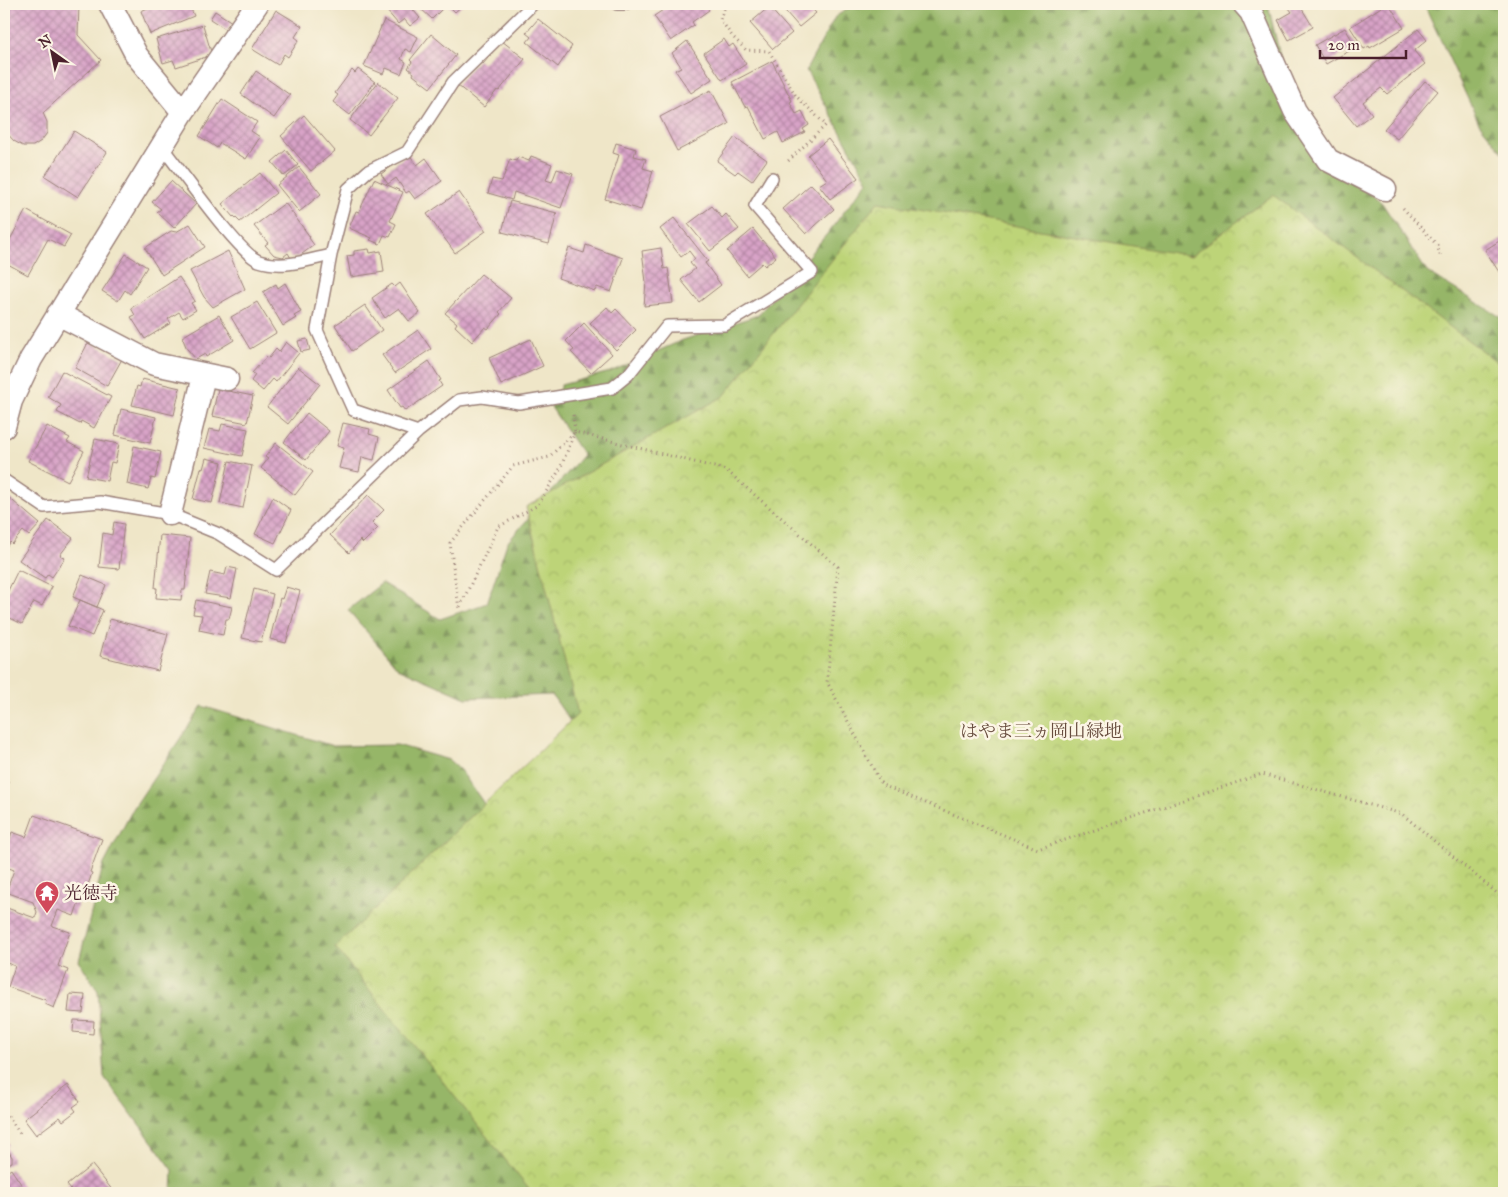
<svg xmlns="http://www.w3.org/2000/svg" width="1508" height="1197" viewBox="0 0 1508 1197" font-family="'IM FELL Great Primer','Noto Serif JP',serif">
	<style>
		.forest { fill: url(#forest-firs); stroke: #706a4a }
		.park { fill: url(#park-crowns); stroke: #847a52 }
		.building { fill: url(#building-cross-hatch) }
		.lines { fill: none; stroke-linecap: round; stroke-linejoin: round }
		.service-casing { stroke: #9c827a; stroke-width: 14 }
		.minor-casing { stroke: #9c827a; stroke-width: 25 }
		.path { stroke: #9c827a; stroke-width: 3; stroke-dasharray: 1 4; stroke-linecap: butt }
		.service { stroke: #fff; stroke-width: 11 }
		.minor { stroke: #fff; stroke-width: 22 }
		.labels { text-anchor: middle; stroke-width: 5; stroke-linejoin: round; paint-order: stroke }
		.park-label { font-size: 18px; fill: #674c3e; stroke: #fcf5e5 }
		.poi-label { font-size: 18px; fill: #4a1f2b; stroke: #fcf5e5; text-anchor: start }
	</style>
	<defs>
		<pattern id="forest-firs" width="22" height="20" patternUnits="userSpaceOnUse" patternTransform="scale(1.25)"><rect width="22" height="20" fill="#96b668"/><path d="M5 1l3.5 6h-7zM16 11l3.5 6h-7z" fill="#7c9356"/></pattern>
		<pattern id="park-crowns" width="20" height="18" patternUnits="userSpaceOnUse" patternTransform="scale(1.25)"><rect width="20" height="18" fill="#bdd478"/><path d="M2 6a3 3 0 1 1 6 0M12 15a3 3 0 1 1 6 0" fill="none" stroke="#a4b668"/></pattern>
		<pattern id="building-cross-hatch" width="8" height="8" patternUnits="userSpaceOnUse" patternTransform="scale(1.25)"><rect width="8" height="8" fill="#d8a3c7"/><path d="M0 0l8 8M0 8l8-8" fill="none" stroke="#b184a2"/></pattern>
	</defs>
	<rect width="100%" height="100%" fill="#fcf5e5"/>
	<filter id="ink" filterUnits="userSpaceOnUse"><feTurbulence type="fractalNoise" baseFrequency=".02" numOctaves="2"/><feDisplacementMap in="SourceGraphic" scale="10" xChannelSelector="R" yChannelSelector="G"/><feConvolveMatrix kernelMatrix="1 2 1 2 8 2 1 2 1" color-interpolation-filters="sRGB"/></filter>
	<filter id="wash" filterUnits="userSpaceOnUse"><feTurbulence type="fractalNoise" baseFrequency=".0096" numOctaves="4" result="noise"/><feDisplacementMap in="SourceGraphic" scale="20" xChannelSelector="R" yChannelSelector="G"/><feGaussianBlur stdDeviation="1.12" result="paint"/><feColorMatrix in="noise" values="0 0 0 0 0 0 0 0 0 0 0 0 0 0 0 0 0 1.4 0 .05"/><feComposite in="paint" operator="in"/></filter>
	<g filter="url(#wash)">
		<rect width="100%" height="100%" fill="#efe6c8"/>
		<path class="forest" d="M 855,4 L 1268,4 L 1297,131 L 1382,203 L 1427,272 L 1504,319 L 1504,1193 L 172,1193 L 173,1170 L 104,1077 L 98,991 L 79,961 L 103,866 L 133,809 L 202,706 L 333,746 L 397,745 L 449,760 L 461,771 L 512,843 L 579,734 L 552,695 L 466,698 L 398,668 L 348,610 L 382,583 L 440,619 L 487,603 L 507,543 L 583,455 L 551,407 L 561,385 L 610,372 L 683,340 L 758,315 L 827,234 L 868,181 L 806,70 L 835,17 Z
			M 1424,4 L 1504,4 L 1504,154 L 1479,123 Z"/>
		<path class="park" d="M 1273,195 L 1504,367 L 1504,1193 L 532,1193 L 335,947 L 578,714 L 526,507 L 724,396 L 878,202 L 1191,256 Z"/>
		<g id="blocks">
			<path class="building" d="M 4,4 L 79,4 L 78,35 L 101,60 L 43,113 L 47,122 L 47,133 L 41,141 L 33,146 L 23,146 L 14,141 L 4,130 Z
				M 151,4 L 189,4 L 194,16 L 150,34 L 141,11 L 152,6 Z
				M 381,4 L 408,4 L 420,18 L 410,26 L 404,19 L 398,24 Z
				M 413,4 L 464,4 L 455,12 L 447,4 L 432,19 L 420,8 L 419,10 Z
				M 672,4 L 705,4 L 709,10 L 692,22 L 694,25 L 671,41 L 654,16 Z
				M 779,4 L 808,4 L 816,13 L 799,27 Z
				M 1295,4 L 1299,4 L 1313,27 L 1289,40 L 1278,20 L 1292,12 L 1289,8 Z
				M 1386,4 L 1389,4 L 1404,28 L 1370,48 L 1369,46 L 1364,49 L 1350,27 Z
				M 769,7 L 792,33 L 773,49 L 750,23 Z
				M 276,10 L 302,26 L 295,37 L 299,40 L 288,57 L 284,54 L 278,65 L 252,49 Z
				M 215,11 L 232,22 L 227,30 L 210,19 Z
				M 538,19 L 572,46 L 558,67 L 527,42 L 531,37 L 526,33 Z
				M 384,20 L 418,37 L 411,52 L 405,49 L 401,59 L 406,62 L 401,74 L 386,68 L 383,74 L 364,66 Z
				M 203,25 L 212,55 L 176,67 L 173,60 L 163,63 L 156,39 Z
				M 1345,28 L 1356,47 L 1326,64 L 1315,45 Z
				M 1418,29 L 1427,40 L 1414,51 L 1425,64 L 1387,94 L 1381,88 L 1363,102 L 1372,114 L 1356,126 L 1333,98 Z
				M 431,34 L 456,55 L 430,88 L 413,75 L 414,73 L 408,68 L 412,62 L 410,60 Z
				M 724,39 L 729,47 L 733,44 L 746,64 L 722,80 L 704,53 Z
				M 502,41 L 525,59 L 499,91 L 497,90 L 484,107 L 457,85 L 478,60 L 483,64 Z
				M 687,41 L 712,79 L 691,93 L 675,70 L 681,67 L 672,53 Z
				M 772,61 L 792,101 L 790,102 L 796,114 L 802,111 L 809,125 L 803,129 L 805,132 L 783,143 L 778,132 L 765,139 L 748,106 L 745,107 L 732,82 Z
				M 358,69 L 375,82 L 350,115 L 333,102 L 338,95 L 335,93 L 352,70 L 355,73 Z
				M 256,71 L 290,95 L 274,118 L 241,94 Z
				M 1425,81 L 1438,91 L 1397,139 L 1384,129 Z
				M 378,82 L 398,98 L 369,135 L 350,120 Z
				M 711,90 L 729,124 L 677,151 L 660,117 Z
				M 222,99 L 257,122 L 251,131 L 260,137 L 246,159 L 220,143 L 217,148 L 199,136 Z
				M 304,115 L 335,151 L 311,171 L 281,136 Z
				M 74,131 L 107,152 L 78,197 L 45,176 Z
				M 735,137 L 767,160 L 752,181 L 738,171 L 735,174 L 717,161 Z
				M 828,139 L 858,178 L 830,199 L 819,185 L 827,180 L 808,155 Z
				M 616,143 L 636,149 L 634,156 L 646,159 L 643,168 L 653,171 L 641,210 L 605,199 L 619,155 L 613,153 Z
				M 286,150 L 298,165 L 284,176 L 272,162 Z
				M 409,154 L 417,165 L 426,158 L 442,181 L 415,199 L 409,191 L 406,193 L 396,178 L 388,184 L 381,174 Z
				M 531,156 L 552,164 L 546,180 L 552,182 L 557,169 L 573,174 L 561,208 L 514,192 L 512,200 L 488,193 L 492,179 L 502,181 L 510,159 L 516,161 L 518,157 L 529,161 Z
				M 299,167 L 321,194 L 299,212 L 277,185 Z
				M 260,173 L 276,193 L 240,222 L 234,216 L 233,217 L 222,204 Z
				M 374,179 L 403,192 L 390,221 L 396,224 L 390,237 L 384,235 L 380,244 L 370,240 L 372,238 L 349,228 L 356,211 L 359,212 Z
				M 171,181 L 196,204 L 174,228 L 157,212 L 161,209 L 152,202 Z
				M 811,184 L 834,209 L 806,234 L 783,209 Z
				M 459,192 L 486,231 L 455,253 L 427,214 Z
				M 510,201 L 557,213 L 549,244 L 502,232 Z
				M 285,203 L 310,237 L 309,238 L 314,245 L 298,257 L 291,258 L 288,253 L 283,257 L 274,255 L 265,245 L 268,243 L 254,226 Z
				M 712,206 L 722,218 L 726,214 L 739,229 L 710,251 L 688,224 Z
				M 26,210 L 71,235 L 64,247 L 48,239 L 28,275 L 4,262 L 4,251 Z
				M 674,218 L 708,261 L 705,263 L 721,285 L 699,302 L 681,280 L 695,269 L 690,263 L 695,259 L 689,251 L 681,257 L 660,229 Z
				M 190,224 L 205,247 L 162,275 L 145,248 L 171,231 L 176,232 Z
				M 753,229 L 776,257 L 765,266 L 762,263 L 747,276 L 727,251 Z
				M 1504,238 L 1504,268 L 1499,272 L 1485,250 Z
				M 586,245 L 623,258 L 611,292 L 597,287 L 595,291 L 558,278 L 569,248 L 584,253 Z
				M 661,248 L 664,269 L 668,268 L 673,303 L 644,306 L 646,282 L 642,251 Z
				M 369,249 L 370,253 L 381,251 L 384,272 L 351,277 L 347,256 L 354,255 L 354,251 Z
				M 228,251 L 245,289 L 213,307 L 204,297 L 190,271 Z
				M 126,254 L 147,267 L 130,294 L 125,290 L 118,301 L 102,291 Z
				M 481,274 L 511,298 L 499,312 L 501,314 L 488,329 L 485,327 L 472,342 L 455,326 L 457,323 L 445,313 Z
				M 179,277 L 195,301 L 191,303 L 196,310 L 183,318 L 179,312 L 168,319 L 171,323 L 145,339 L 131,317 L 135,315 L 131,308 Z
				M 285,283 L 301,312 L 294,316 L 296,318 L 283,326 L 263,292 L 276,284 L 278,288 Z
				M 400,283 L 420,313 L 409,321 L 399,308 L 385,318 L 372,298 L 392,284 L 395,287 Z
				M 257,302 L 276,333 L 250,349 L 231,317 Z
				M 365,305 L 382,330 L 352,351 L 335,325 Z
				M 607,307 L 612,313 L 616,309 L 636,330 L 616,350 L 590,323 Z
				M 219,315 L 234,340 L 206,357 L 205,354 L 196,359 L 187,349 L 182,337 Z
				M 584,323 L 612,354 L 591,373 L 571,352 L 574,350 L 566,341 Z
				M 418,330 L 431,349 L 395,373 L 382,355 Z
				M 307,339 L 310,350 L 301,352 L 298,341 Z
				M 531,339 L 543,366 L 501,385 L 489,358 Z
				M 89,341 L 122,359 L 107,386 L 75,368 Z
				M 286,342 L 299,353 L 276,382 L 273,379 L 263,391 L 251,381 L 255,375 L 252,373 L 267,356 L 269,358 L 276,349 L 279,352 Z
				M 429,361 L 441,380 L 439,381 L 442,386 L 405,411 L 402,407 L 400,408 L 388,390 Z
				M 298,367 L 320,384 L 288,424 L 267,407 Z
				M 62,371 L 111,397 L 94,428 L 81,421 L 80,424 L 57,412 L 61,405 L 48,397 Z
				M 142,379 L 180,388 L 174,415 L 132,405 L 137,386 L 140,387 Z
				M 218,389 L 253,396 L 247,423 L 212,416 Z
				M 121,409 L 156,417 L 150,443 L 115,435 Z
				M 307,413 L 329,431 L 306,460 L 284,442 Z
				M 343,423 L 370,429 L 369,434 L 379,437 L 374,460 L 362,457 L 359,472 L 339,468 L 344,448 L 337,446 Z
				M 222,424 L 248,429 L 242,456 L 204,448 L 209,429 L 220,431 Z
				M 47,426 L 70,438 L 67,442 L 84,451 L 68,481 L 28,461 Z
				M 95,439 L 119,444 L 115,463 L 111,462 L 107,481 L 86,477 Z
				M 276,443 L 313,472 L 295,495 L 261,468 L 268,459 L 265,457 Z
				M 134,446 L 161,452 L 155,479 L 151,478 L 148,489 L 127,484 Z
				M 206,458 L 222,462 L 212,503 L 193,499 L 201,468 L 203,469 Z
				M 229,461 L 252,466 L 243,508 L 220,503 Z
				M 368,495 L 384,510 L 372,522 L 378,528 L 363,543 L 360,540 L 349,553 L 330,535 Z
				M 7,496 L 40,524 L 29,536 L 23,531 L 12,544 L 10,542 L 4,549 L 4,500 Z
				M 273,497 L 291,510 L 275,543 L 255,534 Z
				M 48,520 L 73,538 L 60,555 L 65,558 L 52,577 L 48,574 L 45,578 L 19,560 Z
				M 114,522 L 124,524 L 119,569 L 99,567 L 103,533 L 112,535 Z
				M 160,535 L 190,538 L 185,590 L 182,590 L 181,600 L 156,598 L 157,588 L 155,588 Z
				M 227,567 L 237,569 L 231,598 L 205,594 L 210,572 L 225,575 Z
				M 18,570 L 52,587 L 42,606 L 34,602 L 22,624 L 4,615 L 4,599 Z
				M 82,575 L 106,585 L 97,607 L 73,597 Z
				M 286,587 L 300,591 L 286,643 L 270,639 L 280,598 L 282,599 Z
				M 254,589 L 273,594 L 261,642 L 242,638 Z
				M 80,600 L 103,610 L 92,636 L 68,626 Z
				M 196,600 L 232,607 L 229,619 L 226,619 L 223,635 L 199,630 L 202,615 L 193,614 Z
				M 110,619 L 168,634 L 158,671 L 100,656 Z
				M 4,780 L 9,782 L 4,797 Z
				M 34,815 L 102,839 L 90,872 L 92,873 L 86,891 L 83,890 L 74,916 L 58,910 L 52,926 L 70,932 L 58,966 L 68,970 L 54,1008 L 45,1004 L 46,1000 L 8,987 L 15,966 L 4,962 L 4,907 L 35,918 L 37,912 L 33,902 L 6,892 L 14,870 L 4,866 L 4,856 L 12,832 L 26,837 Z
				M 70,994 L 85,995 L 83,1013 L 68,1012 Z
				M 74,1020 L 94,1021 L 93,1034 L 73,1032 Z
				M 68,1085 L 80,1102 L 73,1107 L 76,1111 L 63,1121 L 60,1117 L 36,1135 L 24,1119 Z
				M 4,1137 L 9,1145 L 6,1147 L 12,1157 L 12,1162 L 4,1167 Z
				M 92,1165 L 114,1192 L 66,1193 L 71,1190 L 67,1185 Z
				M 11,1169 L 27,1193 L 4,1193 L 4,1174 Z"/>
		</g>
	</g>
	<g filter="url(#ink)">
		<use href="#blocks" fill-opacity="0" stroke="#9c827a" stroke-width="1"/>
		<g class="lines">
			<defs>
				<path id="service" d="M 617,4 L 625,4
					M 162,147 C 179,168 239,254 259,261 C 283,269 308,260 331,255 L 348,189 L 368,171 L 407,152 L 453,82 L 533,4
					M 331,255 L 317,330 L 353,410 L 418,432
					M 4,480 L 44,507 L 100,502 L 170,514 L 219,534 L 276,570 L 418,432 L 459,400 L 482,397 L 519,403 L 612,388 L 628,375 L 667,326 L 725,325 L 812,272 L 755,206 L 772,178"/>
				<path id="minor" d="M 110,4 L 137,56 L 183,112
					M 1244,4 L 1251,12 L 1295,111 L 1328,160 L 1385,189
					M 58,314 L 154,364 L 227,379
					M 4,427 L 11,401 L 31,359 L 183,112 L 257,4
					M 170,514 L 204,376"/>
			</defs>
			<use href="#service" class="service-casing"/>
			<use href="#minor" class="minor-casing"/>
			<path class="path" d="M 726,4 L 720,19 L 732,36 L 746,50 L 769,51 L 796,96 L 826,125 L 786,163
				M 1403,208 L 1437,245 L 1441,258
				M 573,415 L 575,432 L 726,470 L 838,567 L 827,682 L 882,785 L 1038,849 L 1262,774 L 1402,814 L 1504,899
				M 575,432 L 560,469 L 538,505 L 498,527 L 459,609 L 450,543 L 513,466 L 549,457 Z
				M 4,1113 L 8,1116 L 21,1135"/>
			<use href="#service" class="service"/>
			<use href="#minor" class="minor"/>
		</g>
	</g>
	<defs>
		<symbol id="temple-pin" viewBox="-11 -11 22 30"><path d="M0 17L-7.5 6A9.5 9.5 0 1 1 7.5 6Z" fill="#d1495b" stroke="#fcf5e5"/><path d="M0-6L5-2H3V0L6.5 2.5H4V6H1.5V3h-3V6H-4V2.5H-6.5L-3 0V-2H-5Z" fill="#fff"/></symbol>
	</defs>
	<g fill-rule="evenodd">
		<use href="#temple-pin" x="33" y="879" width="28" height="38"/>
	</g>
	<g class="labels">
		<g class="park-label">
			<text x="1041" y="737">はやま三ヵ岡山緑地</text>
		</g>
		<g class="poi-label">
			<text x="64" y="899">光徳寺</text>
		</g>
	</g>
	<rect width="1508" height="1197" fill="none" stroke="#fcf5e5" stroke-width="20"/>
	<g transform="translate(52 52) rotate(327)" stroke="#fcf5e5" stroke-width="4" paint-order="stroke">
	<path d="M0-4L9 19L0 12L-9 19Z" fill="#4a1f2b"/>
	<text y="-8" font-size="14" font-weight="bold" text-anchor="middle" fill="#4a1f2b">N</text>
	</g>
	<path d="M1320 50v8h86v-8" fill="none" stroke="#4a1f2b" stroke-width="2.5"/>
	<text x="1328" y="50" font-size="15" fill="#4a1f2b" stroke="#fcf5e5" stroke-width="4" paint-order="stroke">20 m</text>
</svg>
